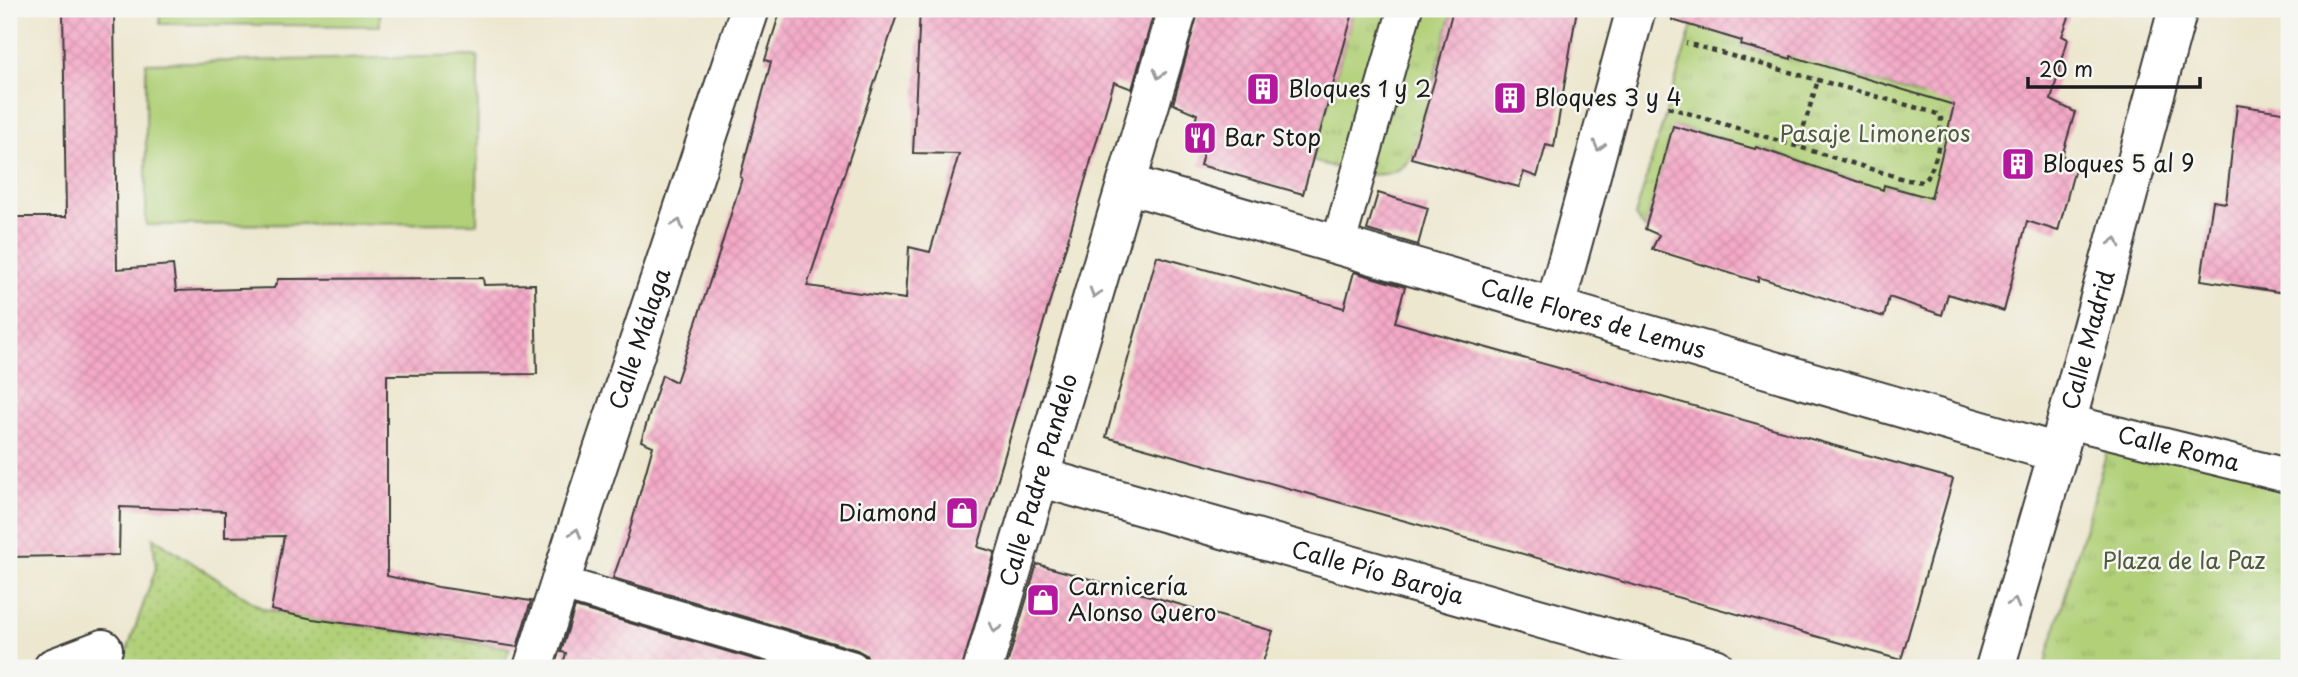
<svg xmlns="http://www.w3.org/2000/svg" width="2298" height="677" viewBox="0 0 2298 677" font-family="'Playpen Sans',sans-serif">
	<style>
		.grass { fill: url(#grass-dots); stroke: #66764a; stroke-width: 2 }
		.park { fill: url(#park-tufts); stroke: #66764a; stroke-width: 2 }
		.pitch { fill: #b1d078; stroke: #66764a; stroke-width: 2 }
		.building { fill: url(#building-cross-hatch) }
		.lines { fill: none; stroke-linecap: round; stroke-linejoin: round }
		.pedestrian-casing { stroke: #3b3a37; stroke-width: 37 }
		.minor-casing { stroke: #3b3a37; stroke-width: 42 }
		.tertiary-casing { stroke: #3b3a37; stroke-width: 42 }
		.path { stroke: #3b3a37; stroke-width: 4.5; stroke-dasharray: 5 5; stroke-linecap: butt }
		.pedestrian { stroke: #fff; stroke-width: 33 }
		.minor { stroke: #fff; stroke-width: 38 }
		.tertiary { stroke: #fff; stroke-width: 38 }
		.oneway { stroke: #999 }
		.labels { text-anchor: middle; stroke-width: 5; stroke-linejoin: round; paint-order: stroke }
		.poi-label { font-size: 23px; fill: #1c1c1c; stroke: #f6f6f2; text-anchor: start }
		.park-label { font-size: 23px; fill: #505b3c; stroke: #f6f6f2 }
		.street-label { font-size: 23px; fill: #1c1c1c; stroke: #f6f6f2 }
	</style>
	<defs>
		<pattern id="grass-dots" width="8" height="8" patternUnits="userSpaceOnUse" patternTransform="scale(1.75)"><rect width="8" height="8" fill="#b1d078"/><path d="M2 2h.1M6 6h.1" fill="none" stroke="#98b267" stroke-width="1.8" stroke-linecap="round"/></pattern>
		<pattern id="park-tufts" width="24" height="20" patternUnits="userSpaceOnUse" patternTransform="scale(1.75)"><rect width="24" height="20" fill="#b1d078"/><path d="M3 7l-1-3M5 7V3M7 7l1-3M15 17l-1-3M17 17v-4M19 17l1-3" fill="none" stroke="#98b267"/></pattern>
		<pattern id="building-cross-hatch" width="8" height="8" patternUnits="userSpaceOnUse" patternTransform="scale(1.75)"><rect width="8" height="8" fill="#f4a9c7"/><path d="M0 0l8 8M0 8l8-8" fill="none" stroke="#d191aa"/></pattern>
	</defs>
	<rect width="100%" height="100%" fill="#f6f6f2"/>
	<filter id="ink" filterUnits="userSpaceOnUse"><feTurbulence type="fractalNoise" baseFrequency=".0143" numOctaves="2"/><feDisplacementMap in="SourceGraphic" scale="14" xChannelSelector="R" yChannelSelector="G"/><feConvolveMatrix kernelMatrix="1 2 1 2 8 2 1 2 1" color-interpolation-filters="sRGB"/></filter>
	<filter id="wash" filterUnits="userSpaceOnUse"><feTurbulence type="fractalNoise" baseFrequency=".00686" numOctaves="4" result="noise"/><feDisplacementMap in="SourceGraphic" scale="28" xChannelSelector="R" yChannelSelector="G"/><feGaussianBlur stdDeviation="1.57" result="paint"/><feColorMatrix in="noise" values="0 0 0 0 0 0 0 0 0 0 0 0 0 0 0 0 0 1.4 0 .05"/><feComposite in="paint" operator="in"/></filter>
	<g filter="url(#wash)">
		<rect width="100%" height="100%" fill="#ede7cf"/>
		<path class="grass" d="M 153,537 L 263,609 L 328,621 L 510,648 L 502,668 L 121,668 L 156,568 Z"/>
		<path class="park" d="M 1341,9 L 1453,9 L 1434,78 L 1461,87 L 1426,109 C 1421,124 1418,142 1411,156 C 1395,190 1339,168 1312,161 L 1353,13 Z
			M 1697,9 L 1751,9 L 1741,46 L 1790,59 L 1797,30 L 1825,66 L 1921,96 L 1960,81 L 1933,199 L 1885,185 L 1875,213 L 1853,180 L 1757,147 L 1747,175 L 1715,169 L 1724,140 L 1674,126 L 1645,229 L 1635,216 Z
			M 2112,434 L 2289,469 L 2289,668 L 2044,668 Z"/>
		<path class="pitch" d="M 160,9 L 380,9 L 380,26 L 160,24 Z
			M 478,56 L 477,223 L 146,225 L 146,63 Z"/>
		<g id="blocks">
			<path class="building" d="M 63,9 L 114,9 L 117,269 L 173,265 L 176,291 L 274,288 L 278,279 L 483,278 L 484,285 L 535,284 L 537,374 L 387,375 L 387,576 L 438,587 L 531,601 L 517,647 L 313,619 L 271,610 L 284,536 L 225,537 L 225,511 L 120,507 L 119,555 L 9,557 L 9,217 L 66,217 Z
				M 781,9 L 899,9 L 807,286 L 906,299 L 909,247 L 930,252 L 959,154 L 913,153 L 920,9 L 1155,9 L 1132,89 L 1114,82 L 978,547 L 995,552 L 962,668 L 871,668 L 866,655 L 857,650 L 613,578 L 628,536 L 653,446 L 641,441 L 662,375 L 676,382 L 716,263 L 742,178 L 740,177 L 771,62 L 765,60 Z
				M 1199,9 L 1354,9 L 1303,194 L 1200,165 L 1204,150 L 1189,146 L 1197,114 L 1173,104 Z
				M 1453,9 L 1577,9 L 1554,147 L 1546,145 L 1537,177 L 1524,172 L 1519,187 L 1411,158 L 1435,79 Z
				M 1673,9 L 2072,9 L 2062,36 L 2068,39 L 2051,100 L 2075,112 L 2062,156 L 2077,161 L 2058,231 L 2027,221 L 2004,311 L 1948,294 L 1942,315 L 1889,297 L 1884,317 L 1758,277 L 1758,282 L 1652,249 L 1659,235 L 1645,229 L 1673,126 L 1755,149 L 1756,147 L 1883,190 L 1884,185 L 1931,198 L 1954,105 L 1791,56 L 1791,59 L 1741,45 L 1742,41 L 1672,20 Z
				M 2237,105 L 2289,113 L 2289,266 L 2285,293 L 2201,280 L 2213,201 L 2226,203 Z
				M 1378,193 L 1428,208 L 1418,245 L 1367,230 Z
				M 1157,256 L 1344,308 L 1354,272 L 1405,287 L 1395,322 L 1953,479 L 1901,660 L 1106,437 Z
				M 1037,564 L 1273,631 L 1261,668 L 1006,668 Z
				M 575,607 L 784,668 L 562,668 L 566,653 L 561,652 Z"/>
		</g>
	</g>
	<g filter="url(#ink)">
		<use href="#blocks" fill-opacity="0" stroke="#3b3a37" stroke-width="2"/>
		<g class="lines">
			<defs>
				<g id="pedestrian">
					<path d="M 1338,245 L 1405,9"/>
					<path id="s1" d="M 2066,421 L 2289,476"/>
					<path d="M 560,583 L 852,668"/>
				</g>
				<g id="minor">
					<path id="s2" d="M 1127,184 L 2058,453"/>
					<path d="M 1555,307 L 1636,9"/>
					<path id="s3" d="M 1039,477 L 1715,668"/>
					<path d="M 53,668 L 103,649"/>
					<path id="s4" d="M 533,668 L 588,495 L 750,9"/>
					<path id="s5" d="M 1995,668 L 2058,453 L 2178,9"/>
				</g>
				<g id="tertiary">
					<path id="s6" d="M 983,668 L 1178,9"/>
				</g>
			</defs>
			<use href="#pedestrian" class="pedestrian-casing"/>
			<use href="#minor" class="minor-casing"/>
			<use href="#tertiary" class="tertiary-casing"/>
			<path class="path" d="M 1668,107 L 1907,180 L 1923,182 C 1937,168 1941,136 1941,116 L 1932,112 L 1686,43
				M 1798,146 L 1818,80"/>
			<use href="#pedestrian" class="pedestrian"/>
			<use href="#minor" class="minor"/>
			<use href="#tertiary" class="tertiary"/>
		</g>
		<defs><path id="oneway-chevron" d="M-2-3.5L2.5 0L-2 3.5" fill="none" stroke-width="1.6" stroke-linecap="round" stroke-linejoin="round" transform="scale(1.75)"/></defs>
		<g class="oneway">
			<use href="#oneway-chevron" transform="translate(1159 74) rotate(106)"/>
			<use href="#oneway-chevron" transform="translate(1599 146) rotate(105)"/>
			<use href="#oneway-chevron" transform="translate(678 224) rotate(-71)"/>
			<use href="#oneway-chevron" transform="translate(2115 242) rotate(-75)"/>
			<use href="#oneway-chevron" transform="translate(1095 293) rotate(107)"/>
			<use href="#oneway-chevron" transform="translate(576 533) rotate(-73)"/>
			<use href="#oneway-chevron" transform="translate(2014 603) rotate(-74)"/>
			<use href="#oneway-chevron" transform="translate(995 628) rotate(106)"/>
		</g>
	</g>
	<defs>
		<symbol id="building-square" viewBox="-11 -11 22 22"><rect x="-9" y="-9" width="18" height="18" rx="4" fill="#b5179e" stroke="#f6f6f2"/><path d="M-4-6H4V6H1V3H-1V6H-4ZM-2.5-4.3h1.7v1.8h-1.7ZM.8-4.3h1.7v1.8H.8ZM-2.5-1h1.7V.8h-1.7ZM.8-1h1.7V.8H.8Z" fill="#fff"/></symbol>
		<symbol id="restaurant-square" viewBox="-11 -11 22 22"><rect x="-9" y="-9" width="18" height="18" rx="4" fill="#b5179e" stroke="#f6f6f2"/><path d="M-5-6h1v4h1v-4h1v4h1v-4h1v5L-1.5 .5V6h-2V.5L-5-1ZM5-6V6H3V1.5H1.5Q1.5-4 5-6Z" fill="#fff"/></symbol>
		<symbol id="shop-square" viewBox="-11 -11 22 22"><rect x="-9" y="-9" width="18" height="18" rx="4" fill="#b5179e" stroke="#f6f6f2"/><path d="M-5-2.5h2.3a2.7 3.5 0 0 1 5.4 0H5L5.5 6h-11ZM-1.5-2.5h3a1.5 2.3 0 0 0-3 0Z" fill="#fff"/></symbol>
	</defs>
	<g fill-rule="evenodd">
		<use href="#building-square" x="1244" y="70" width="38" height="38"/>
		<use href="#building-square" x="1491" y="79" width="38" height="38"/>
		<use href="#restaurant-square" x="1181" y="119" width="38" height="38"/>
		<use href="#building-square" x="1999" y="145" width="38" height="38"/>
		<use href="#shop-square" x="943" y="494" width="38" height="38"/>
		<use href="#shop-square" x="1024" y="581" width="38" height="38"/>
	</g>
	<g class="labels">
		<g class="poi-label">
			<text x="1288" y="97">Bloques 1 y 2</text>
			<text x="1534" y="106">Bloques 3 y 4</text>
			<text x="1224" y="146">Bar Stop</text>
			<text x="2042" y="172">Bloques 5 al 9</text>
			<text x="937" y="521" text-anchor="end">Diamond</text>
			<text x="1068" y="595">Carnicería<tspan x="1068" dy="26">Alonso Quero</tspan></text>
		</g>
		<g class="park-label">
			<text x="1875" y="142">Pasaje Limoneros</text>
			<text x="2184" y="569">Plaza de la Paz</text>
		</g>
		<g class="street-label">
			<text dy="8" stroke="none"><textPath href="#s2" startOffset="485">Calle Flores de Lemus</textPath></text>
			<text dy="8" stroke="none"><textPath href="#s4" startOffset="346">Calle Málaga</textPath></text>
			<text dy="8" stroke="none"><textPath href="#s5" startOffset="341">Calle Madrid</textPath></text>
			<text dy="8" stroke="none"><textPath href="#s1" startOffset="116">Calle Roma</textPath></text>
			<text dy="8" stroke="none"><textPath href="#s6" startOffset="196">Calle Padre Pandelo</textPath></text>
			<text dy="8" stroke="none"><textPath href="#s3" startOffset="352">Calle Pío Baroja</textPath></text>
		</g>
	</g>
	<rect width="2298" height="677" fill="none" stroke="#f6f6f2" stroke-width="35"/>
	<path d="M2028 77v10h172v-10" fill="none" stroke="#1c1c1c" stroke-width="3.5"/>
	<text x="2039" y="77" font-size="21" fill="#1c1c1c" stroke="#f6f6f2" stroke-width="5" paint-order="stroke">20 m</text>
</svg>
